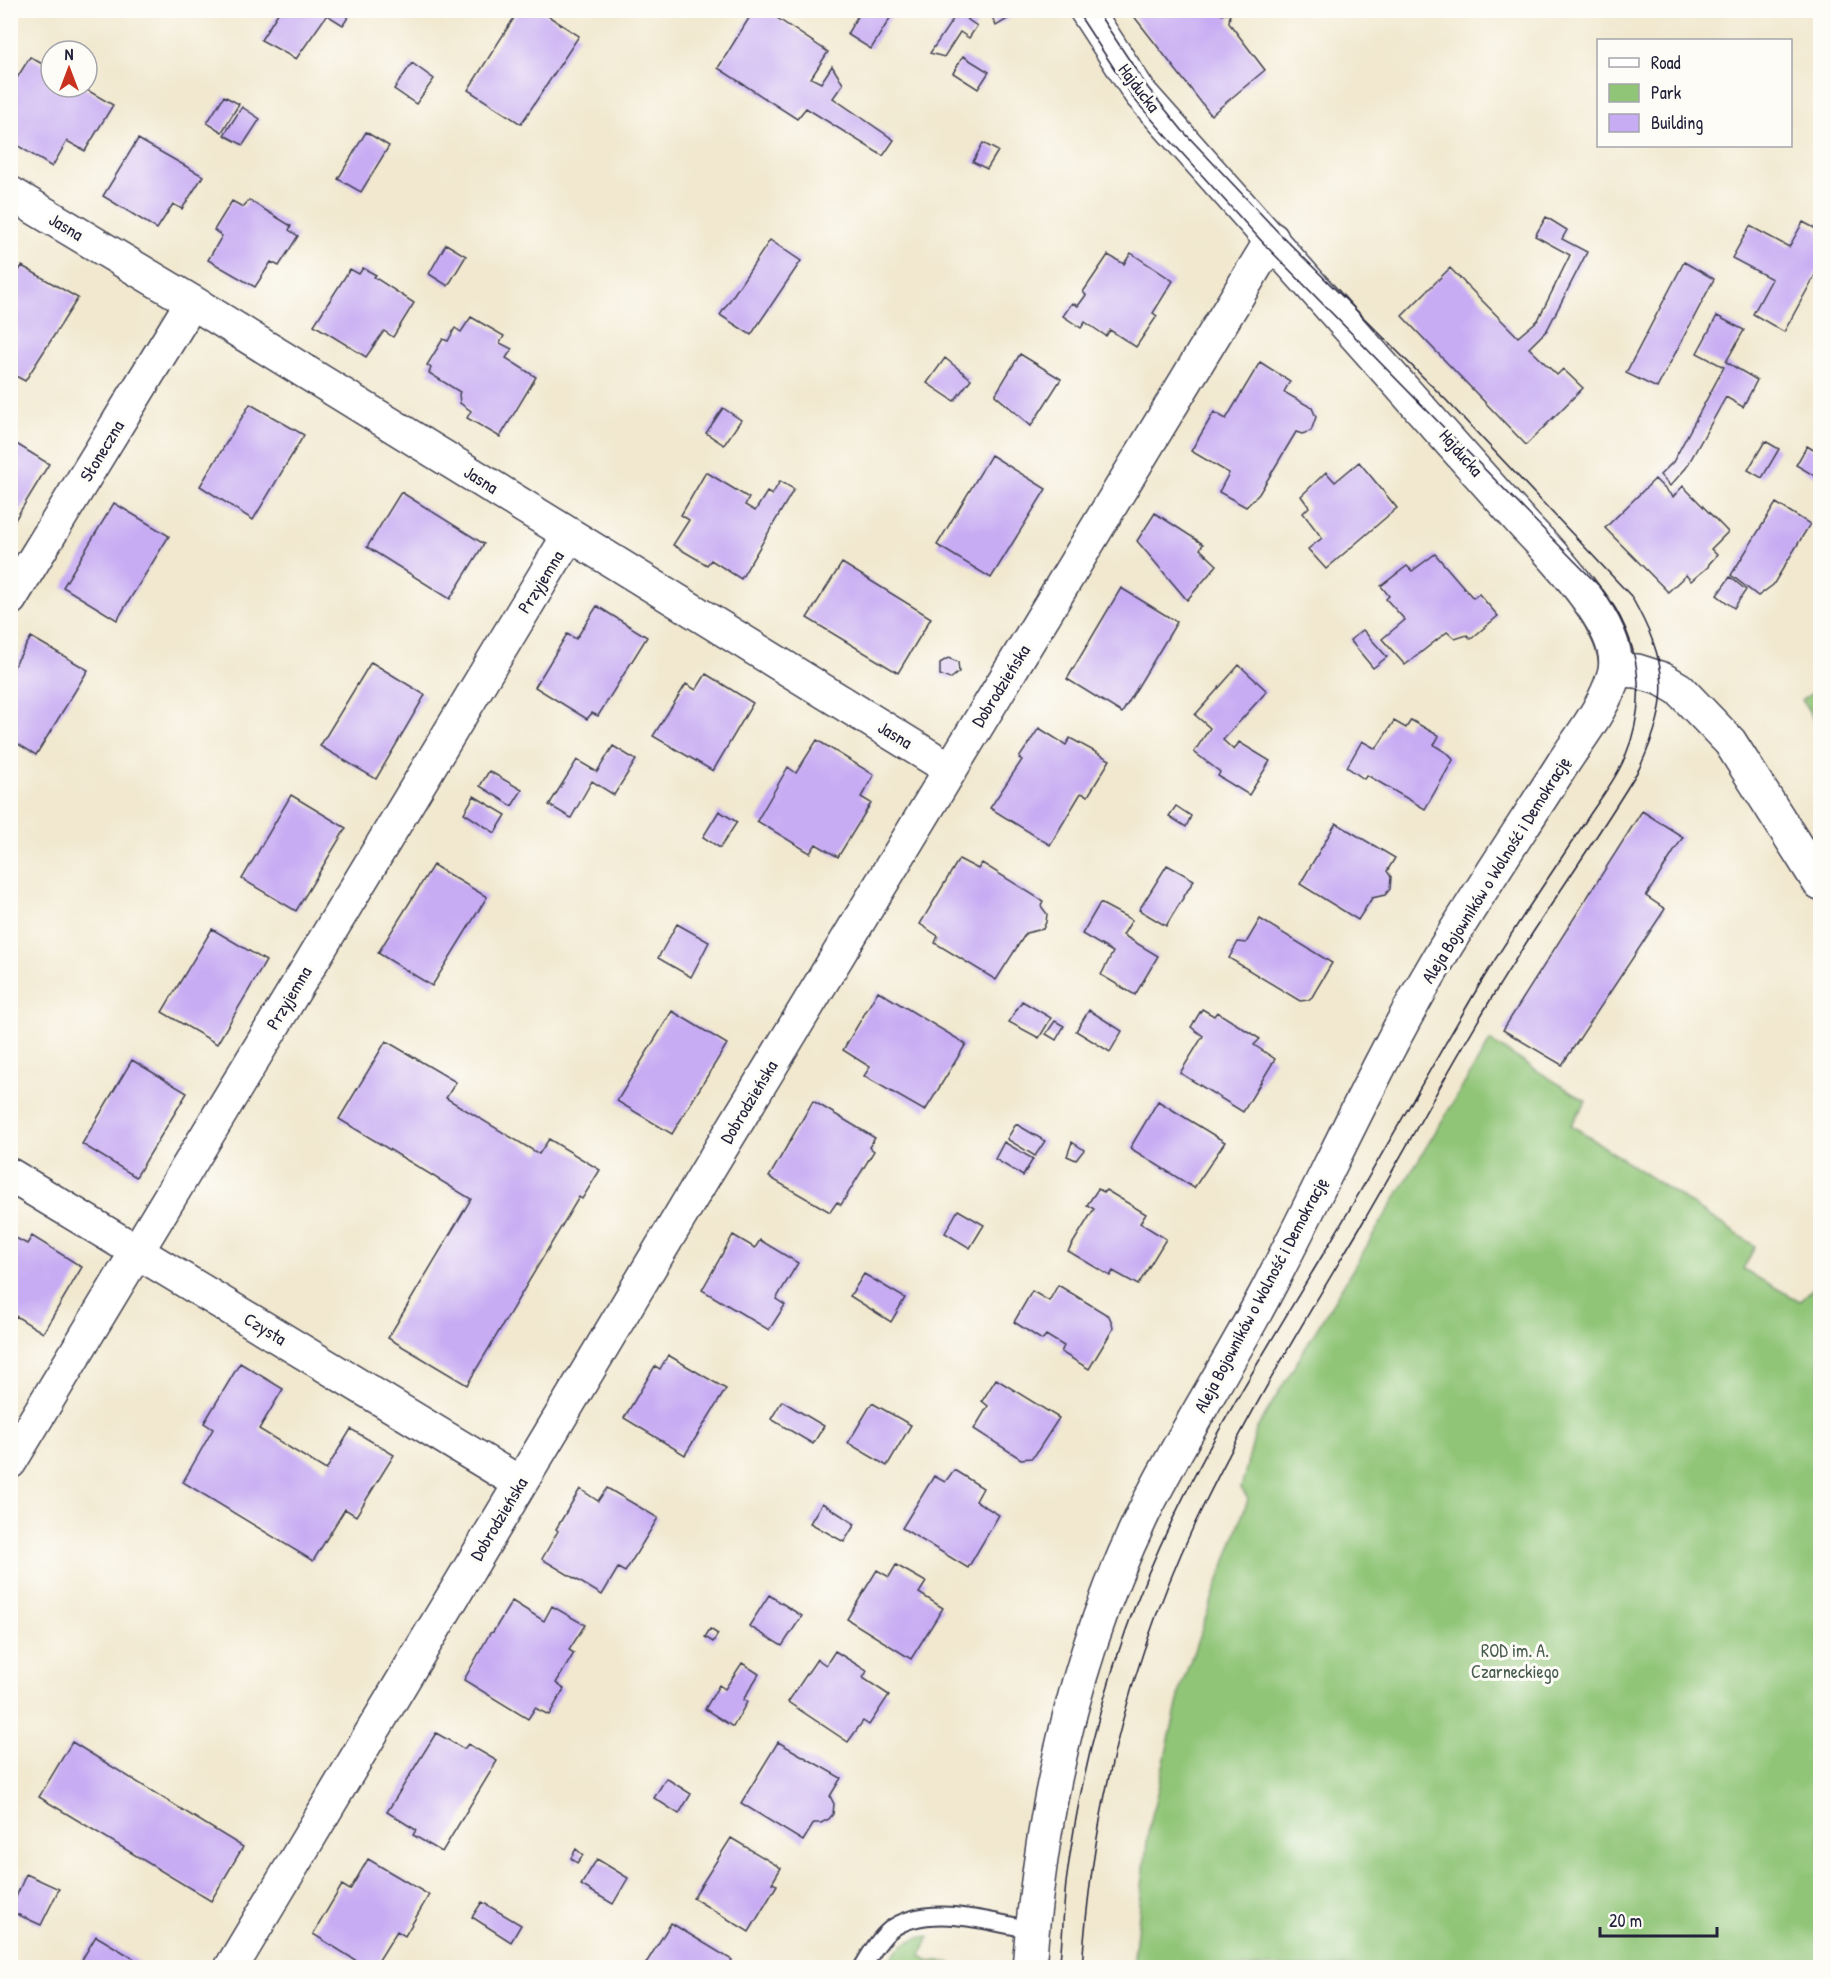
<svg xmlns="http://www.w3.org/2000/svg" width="1831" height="1978" viewBox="0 0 1831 1978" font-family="'Patrick Hand',sans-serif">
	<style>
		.green { fill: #90c577; stroke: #597459; stroke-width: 1.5 }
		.building { fill: #c7acf3 }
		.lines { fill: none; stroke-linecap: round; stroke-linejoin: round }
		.service-casing { stroke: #414051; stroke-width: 20 }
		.minor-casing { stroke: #414051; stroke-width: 36 }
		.tertiary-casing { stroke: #414051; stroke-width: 36 }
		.service { stroke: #fff; stroke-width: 16 }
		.minor { stroke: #fff; stroke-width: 33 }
		.tertiary { stroke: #fff; stroke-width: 33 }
		.tram { stroke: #22223b; stroke-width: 1.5 }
		.labels { text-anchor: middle; stroke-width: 6; stroke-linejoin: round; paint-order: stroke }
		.street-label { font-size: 18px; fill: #22223b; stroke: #fdfcf7 }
		.park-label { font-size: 18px; fill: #485b50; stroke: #fdfcf7 }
	</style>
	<rect width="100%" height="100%" fill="#fdfcf7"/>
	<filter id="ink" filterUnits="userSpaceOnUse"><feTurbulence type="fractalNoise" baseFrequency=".0167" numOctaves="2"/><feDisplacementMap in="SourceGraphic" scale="12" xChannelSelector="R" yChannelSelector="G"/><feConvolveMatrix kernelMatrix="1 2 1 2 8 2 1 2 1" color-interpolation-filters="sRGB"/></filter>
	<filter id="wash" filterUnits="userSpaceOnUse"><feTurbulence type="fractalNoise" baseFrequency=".008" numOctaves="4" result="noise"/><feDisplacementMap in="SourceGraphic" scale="24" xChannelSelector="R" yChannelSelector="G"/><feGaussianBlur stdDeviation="1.35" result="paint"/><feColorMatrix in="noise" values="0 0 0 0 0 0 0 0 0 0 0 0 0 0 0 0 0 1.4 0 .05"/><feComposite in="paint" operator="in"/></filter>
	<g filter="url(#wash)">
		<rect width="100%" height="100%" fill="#f1e8cf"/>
		<path class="green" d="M 1820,688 L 1820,729 L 1802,700 Z
			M 1490,1041 L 1586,1101 L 1571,1125 L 1755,1246 L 1743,1270 L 1800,1301 L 1820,1281 L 1820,1967 L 1133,1967 L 1148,1833 L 1181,1687 L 1248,1499 L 1241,1488 L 1256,1430 Z
			M 929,1936 L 921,1955 L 930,1962 C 942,1960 947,1961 957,1967 L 893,1968 L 887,1964 C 897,1946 909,1938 929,1936 Z"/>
		<g id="blocks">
			<path class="building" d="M 280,10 L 321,10 L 327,15 L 296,59 L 261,40 Z
				M 330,10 L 353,10 L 343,25 L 327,15 Z
				M 437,10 L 456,10 L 450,19 Z
				M 519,10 L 539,10 L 579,36 L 521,124 L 468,90 Z
				M 754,10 L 765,10 L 828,52 L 811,78 L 821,83 L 832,66 L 843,84 L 833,98 L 894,140 L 883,156 L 806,108 L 797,119 L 718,68 Z
				M 861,10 L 895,10 L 871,49 L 847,34 Z
				M 963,10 L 984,10 L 967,19 L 977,26 L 969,38 L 960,32 L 944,57 L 930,53 L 953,19 L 965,14 Z
				M 989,10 L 1008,10 L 1011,17 L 996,26 Z
				M 1129,10 L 1219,10 L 1222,14 L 1230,14 L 1229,23 L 1265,70 L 1211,115 Z
				M 963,56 L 989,72 L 978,89 L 953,73 Z
				M 30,57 L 51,69 L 51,87 L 82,87 L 113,105 L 85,151 L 67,141 L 52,167 L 12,142 L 17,134 L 10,130 L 10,89 Z
				M 412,63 L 434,79 L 416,104 L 394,89 Z
				M 224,96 L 239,104 L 222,132 L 207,123 Z
				M 242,107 L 260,119 L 243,145 L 224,135 Z
				M 366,132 L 389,146 L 361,192 L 338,179 Z
				M 138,139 L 203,176 L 182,209 L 173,204 L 157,229 L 103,196 Z
				M 983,143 L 998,151 L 987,169 L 973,162 Z
				M 249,200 L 291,226 L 289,230 L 298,236 L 279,266 L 271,262 L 255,287 L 208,260 L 222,236 L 214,230 L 232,201 L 243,207 Z
				M 1546,217 L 1567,230 L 1562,239 L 1587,252 L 1547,330 L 1529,348 L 1557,375 L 1563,369 L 1583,388 L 1526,445 L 1402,316 L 1450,268 L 1518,337 L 1538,320 L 1570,255 L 1535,236 Z
				M 1803,222 L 1820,231 L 1820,266 L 1784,332 L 1753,314 L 1772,279 L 1732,258 L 1750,226 L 1789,247 Z
				M 770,240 L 801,261 L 751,335 L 720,315 Z
				M 446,244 L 466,256 L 448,286 L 429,274 Z
				M 1131,253 L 1173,281 L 1153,313 L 1157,316 L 1136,347 L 1110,330 L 1106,336 L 1085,322 L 1081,328 L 1063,316 L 1072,303 L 1078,306 L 1086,295 L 1083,292 L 1108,255 L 1124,264 Z
				M 1684,262 L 1714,279 L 1657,388 L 1626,373 Z
				M 22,266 L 78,298 L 25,381 L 10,373 L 10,284 Z
				M 363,268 L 376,275 L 374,277 L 414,303 L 393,337 L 384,331 L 366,357 L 314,325 L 350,269 L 359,274 Z
				M 1717,316 L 1744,330 L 1726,362 L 1757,380 L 1743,407 L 1726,397 L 1686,468 L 1670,486 L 1660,475 L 1673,462 L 1724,367 L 1697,353 Z
				M 471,317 L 504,336 L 500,343 L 512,349 L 506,358 L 536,377 L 500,437 L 467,418 L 471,411 L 460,403 L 459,394 L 460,392 L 429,373 L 431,368 L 427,365 L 443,339 L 448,341 L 455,328 L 461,332 Z
				M 1020,354 L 1061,379 L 1031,426 L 995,395 Z
				M 945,358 L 971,379 L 954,401 L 927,383 Z
				M 1260,362 L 1290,381 L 1284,392 L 1312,408 L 1316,417 L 1311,431 L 1302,434 L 1296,432 L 1259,494 L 1246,507 L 1219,492 L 1229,473 L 1191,451 L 1214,412 L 1226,419 Z
				M 250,404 L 304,435 L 253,520 L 200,486 Z
				M 723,408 L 741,420 L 724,445 L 706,433 Z
				M 10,440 L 49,464 L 10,528 Z
				M 1765,441 L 1779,449 L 1762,478 L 1748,470 Z
				M 1807,446 L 1820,454 L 1820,479 L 1796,465 Z
				M 991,455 L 1046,489 L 991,578 L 937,545 Z
				M 1359,462 L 1397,508 L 1326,569 L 1308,549 L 1322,538 L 1303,513 L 1309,507 L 1301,496 L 1326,472 L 1335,482 Z
				M 706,472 L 749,498 L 745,505 L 755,511 L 767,492 L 772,495 L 780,481 L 794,489 L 741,579 L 711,560 L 707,565 L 673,545 L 689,520 L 681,515 Z
				M 1655,479 L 1673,497 L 1683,486 L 1728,532 L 1711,549 L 1717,555 L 1709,564 L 1708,567 L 1691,581 L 1686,575 L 1668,592 L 1605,528 Z
				M 401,492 L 484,544 L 450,599 L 367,547 Z
				M 114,503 L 169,536 L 117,620 L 63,587 Z
				M 1776,503 L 1810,524 L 1773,585 L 1758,596 L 1731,575 Z
				M 1155,513 L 1203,544 L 1200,549 L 1217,565 L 1187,600 L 1137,541 Z
				M 1435,554 L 1473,598 L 1479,594 L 1498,616 L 1471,639 L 1467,635 L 1455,639 L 1447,632 L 1405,665 L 1382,639 L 1405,620 L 1386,599 L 1389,596 L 1381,586 L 1407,566 L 1412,571 Z
				M 842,563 L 931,618 L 898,673 L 807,618 Z
				M 1730,577 L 1746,590 L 1734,608 L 1717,595 Z
				M 1121,588 L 1177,622 L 1122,713 L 1067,679 Z
				M 597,606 L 647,637 L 598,716 L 592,713 L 587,719 L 535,687 L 567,634 L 576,639 Z
				M 1363,630 L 1387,657 L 1373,668 L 1350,640 Z
				M 31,637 L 88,670 L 36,755 L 10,739 L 10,673 Z
				M 948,658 L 958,662 L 959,672 L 950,679 L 940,675 L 940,663 Z
				M 371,662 L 425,695 L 376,779 L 320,746 Z
				M 1239,665 L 1267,691 L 1223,740 L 1234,750 L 1239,742 L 1270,761 L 1249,795 L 1218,776 L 1220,772 L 1194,752 L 1210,728 L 1195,715 Z
				M 706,674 L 753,703 L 713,771 L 653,736 L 686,684 L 696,690 Z
				M 1411,720 L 1439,736 L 1434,745 L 1450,755 L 1453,760 L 1425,809 L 1367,775 L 1364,779 L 1347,767 L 1362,741 L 1376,749 L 1394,721 L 1406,728 Z
				M 1039,728 L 1066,745 L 1070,738 L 1110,760 L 1088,796 L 1081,793 L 1050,845 L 990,808 L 1022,760 L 1019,758 Z
				M 817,740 L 874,775 L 861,797 L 871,803 L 838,857 L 816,844 L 810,853 L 757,821 L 788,767 L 796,773 Z
				M 613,746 L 636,760 L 614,795 L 592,781 L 571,818 L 549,805 L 577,760 L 597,772 Z
				M 489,771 L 522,790 L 512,806 L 480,786 Z
				M 291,795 L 346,828 L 296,911 L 242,879 Z
				M 474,796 L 506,815 L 495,833 L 464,813 Z
				M 1176,806 L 1191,816 L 1186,827 L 1169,816 Z
				M 719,811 L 737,822 L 720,848 L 703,837 Z
				M 1642,811 L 1683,837 L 1646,896 L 1665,909 L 1562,1065 L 1503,1030 Z
				M 1336,823 L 1395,858 L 1387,871 L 1391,877 L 1390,889 L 1385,895 L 1372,898 L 1358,920 L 1300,884 Z
				M 959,859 L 978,869 L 982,863 L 1043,901 L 1041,906 L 1047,914 L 1046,922 L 1043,929 L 1026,933 L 996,980 L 935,943 L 938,936 L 920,924 Z
				M 433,865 L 487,897 L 432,986 L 378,953 Z
				M 1167,865 L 1194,880 L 1166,926 L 1139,910 Z
				M 1100,903 L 1132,920 L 1123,935 L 1158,956 L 1135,995 L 1101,975 L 1113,952 L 1082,934 Z
				M 1260,919 L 1332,963 L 1312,997 L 1308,1000 L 1300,1001 L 1229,958 L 1238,942 L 1246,943 Z
				M 677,924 L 709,942 L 691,977 L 658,958 Z
				M 212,929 L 266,961 L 217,1044 L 162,1012 Z
				M 878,991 L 966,1044 L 925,1111 L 864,1076 L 870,1067 L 843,1050 Z
				M 1022,1001 L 1051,1018 L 1039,1038 L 1009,1022 Z
				M 1202,1009 L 1214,1016 L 1217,1012 L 1260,1039 L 1254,1045 L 1275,1059 L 1243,1112 L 1180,1073 L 1203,1036 L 1191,1027 Z
				M 1089,1010 L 1122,1031 L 1110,1052 L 1076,1031 Z
				M 672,1011 L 727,1044 L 672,1134 L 617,1101 Z
				M 1055,1021 L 1064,1026 L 1056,1040 L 1046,1034 Z
				M 386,1041 L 456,1082 L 446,1098 L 539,1154 L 549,1139 L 600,1170 L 582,1199 L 579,1197 L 467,1385 L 388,1338 L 471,1199 L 339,1119 Z
				M 132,1060 L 187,1093 L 136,1177 L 82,1144 Z
				M 813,1101 L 875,1138 L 869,1147 L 874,1151 L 841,1205 L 837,1202 L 830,1212 L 769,1177 Z
				M 1158,1101 L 1225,1142 L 1194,1188 L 1130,1148 Z
				M 1016,1124 L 1045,1141 L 1035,1156 L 1007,1139 Z
				M 1004,1142 L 1033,1159 L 1023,1176 L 995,1159 Z
				M 1072,1142 L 1084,1150 L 1076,1160 L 1067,1156 Z
				M 1098,1189 L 1104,1192 L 1106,1190 L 1146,1214 L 1140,1223 L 1166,1239 L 1138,1285 L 1113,1271 L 1110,1276 L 1068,1251 L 1094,1209 L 1087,1205 Z
				M 958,1210 L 984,1225 L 970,1248 L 945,1233 Z
				M 10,1235 L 27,1244 L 32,1236 L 82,1267 L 43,1333 L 16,1316 L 10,1325 Z
				M 733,1235 L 755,1248 L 760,1240 L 798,1263 L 776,1299 L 785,1305 L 769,1330 L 702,1290 Z
				M 864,1274 L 905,1298 L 891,1322 L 850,1296 Z
				M 1058,1285 L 1109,1316 L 1112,1323 L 1113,1329 L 1089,1369 L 1061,1352 L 1064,1346 L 1046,1335 L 1042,1340 L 1014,1322 L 1032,1291 L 1049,1301 Z
				M 668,1355 L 726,1389 L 685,1455 L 624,1418 L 655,1366 L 660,1369 Z
				M 240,1363 L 283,1389 L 259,1429 L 326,1470 L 351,1429 L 394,1455 L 356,1516 L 345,1509 L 313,1561 L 183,1482 L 213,1429 L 204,1423 Z
				M 996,1379 L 1059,1418 L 1035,1455 L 1031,1458 L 1021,1459 L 974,1429 L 988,1406 L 982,1401 Z
				M 782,1401 L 824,1426 L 813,1444 L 771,1419 Z
				M 872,1403 L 911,1425 L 887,1466 L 848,1443 Z
				M 954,1470 L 983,1488 L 976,1501 L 999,1515 L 968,1568 L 902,1528 L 934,1476 L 945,1482 Z
				M 607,1488 L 658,1518 L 625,1572 L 618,1568 L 602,1595 L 542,1559 L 558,1531 L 556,1529 L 580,1489 L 598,1501 Z
				M 822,1503 L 855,1524 L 844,1542 L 810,1523 Z
				M 896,1565 L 926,1582 L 919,1593 L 943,1608 L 911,1659 L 847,1619 L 877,1570 L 889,1577 Z
				M 769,1595 L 802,1616 L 782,1646 L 749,1626 Z
				M 512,1601 L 544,1621 L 552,1606 L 585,1625 L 569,1650 L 574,1653 L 556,1683 L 564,1689 L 549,1715 L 535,1708 L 528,1719 L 464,1680 L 490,1633 L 493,1632 Z
				M 710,1629 L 718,1634 L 713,1642 L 705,1637 Z
				M 835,1651 L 867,1671 L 863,1678 L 889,1695 L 869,1725 L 863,1721 L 848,1742 L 788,1702 L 817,1659 L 826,1665 Z
				M 742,1663 L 759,1674 L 743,1700 L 747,1702 L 733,1727 L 705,1709 L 719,1685 L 725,1689 Z
				M 436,1733 L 464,1749 L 468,1744 L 497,1761 L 442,1852 L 413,1835 L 416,1830 L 387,1812 Z
				M 72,1742 L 243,1847 L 211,1901 L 39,1797 Z
				M 778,1742 L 841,1778 L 830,1796 L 834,1804 L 833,1814 L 829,1819 L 821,1823 L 814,1823 L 803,1841 L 741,1803 Z
				M 666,1778 L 691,1794 L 679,1814 L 654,1798 Z
				M 731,1838 L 781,1868 L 772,1883 L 777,1885 L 749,1932 L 693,1898 Z
				M 576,1849 L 583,1855 L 577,1863 L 571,1858 Z
				M 368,1859 L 429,1895 L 405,1936 L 397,1931 L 374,1968 L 368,1968 L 313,1934 L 342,1885 L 350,1890 Z
				M 597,1859 L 628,1878 L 613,1904 L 581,1885 Z
				M 26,1874 L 59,1889 L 41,1925 L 10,1911 Z
				M 482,1902 L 521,1925 L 511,1942 L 472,1917 Z
				M 671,1923 L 732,1960 L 728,1968 L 643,1968 Z
				M 96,1936 L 143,1964 L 141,1968 L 77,1968 Z"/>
		</g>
	</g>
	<g filter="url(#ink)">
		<use href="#blocks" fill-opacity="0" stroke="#414051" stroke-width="1.5"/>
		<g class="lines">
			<defs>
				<path id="service" d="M 862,1968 C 870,1955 878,1940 890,1930 C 927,1902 991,1922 1032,1930"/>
				<path id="minor" d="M 10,193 L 192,302 L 950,769
					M 10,599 L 192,302
					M 1616,670 L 1637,671 L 1662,679 L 1679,689 L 1730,742 L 1820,884
					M 10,1175 L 520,1483
					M 10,1462 L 569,535
					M 231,1968 L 706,1173 L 1272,239"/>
				<path id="tertiary" d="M 1029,1968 C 1041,1812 1074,1655 1143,1514 C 1181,1437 1229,1364 1269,1287 C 1325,1180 1374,1068 1436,963 C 1476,896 1520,831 1562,765 C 1580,737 1605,707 1614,674 C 1627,632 1552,554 1525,526 L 1140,93 L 1086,10"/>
			</defs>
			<use href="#service" class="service-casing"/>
			<use href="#minor" class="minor-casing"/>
			<use href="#tertiary" class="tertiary-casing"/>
			<use href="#service" class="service"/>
			<use href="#minor" class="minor"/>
			<use href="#tertiary" class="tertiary"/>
			<path class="tram" d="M 1059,1968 C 1063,1940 1063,1911 1066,1883 C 1077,1797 1097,1712 1126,1630 C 1173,1497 1250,1376 1322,1256 C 1376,1166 1427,1074 1480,984 C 1513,929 1550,876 1585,822 C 1598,801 1616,780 1625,757 C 1649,700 1640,639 1603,590 L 1267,247 L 1171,141 L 1134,99 L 1076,10
				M 1082,1968 C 1092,1813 1130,1661 1196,1521 C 1245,1418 1305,1320 1363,1222 C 1408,1145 1450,1066 1497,989 C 1542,915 1594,844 1639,769 C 1672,698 1669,664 1631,596 L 1447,401 L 1277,231 L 1182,130 L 1148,88 L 1096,10"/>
		</g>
	</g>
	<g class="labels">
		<g class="street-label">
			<text transform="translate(1139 88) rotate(53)" y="6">Hajducka</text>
			<text transform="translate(66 227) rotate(31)" y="6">Jasna</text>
			<text transform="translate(102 451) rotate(-59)" y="6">Słoneczna</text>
			<text transform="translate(1461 453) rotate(49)" y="6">Hajducka</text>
			<text transform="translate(481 480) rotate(32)" y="6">Jasna</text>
			<text transform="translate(541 582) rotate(-58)" y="6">Przyjemna</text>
			<text transform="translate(1001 686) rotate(-58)" y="6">Dobrodzieńska</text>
			<text transform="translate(895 735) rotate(31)" y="6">Jasna</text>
			<text transform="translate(1496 870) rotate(-58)" y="6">Aleja Bojowników o Wolność i Demokrację</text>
			<text transform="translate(289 998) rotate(-59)" y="6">Przyjemna</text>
			<text transform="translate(749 1102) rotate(-59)" y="6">Dobrodzieńska</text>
			<text transform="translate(1261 1295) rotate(-62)" y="6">Aleja Bojowników o Wolność i Demokrację</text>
			<text transform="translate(265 1329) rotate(31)" y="6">Czysta</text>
			<text transform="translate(499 1519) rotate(-59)" y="6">Dobrodzieńska</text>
		</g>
		<g class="park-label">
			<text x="1515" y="1657">ROD im. A.<tspan x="1515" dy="21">Czarneckiego</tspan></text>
		</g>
	</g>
	<rect width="1831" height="1978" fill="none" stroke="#fdfcf7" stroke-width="36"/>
	<rect x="1597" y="39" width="195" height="108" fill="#fdfcf7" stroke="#a5a5ac" stroke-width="1.5"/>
	<rect x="1609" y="58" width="30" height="9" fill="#ffffff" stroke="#a5a5ac" stroke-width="1.5"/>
	<text x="1651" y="69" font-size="18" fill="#22223b">Road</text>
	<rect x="1609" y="84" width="30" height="18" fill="#90c577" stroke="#a5a5ac" stroke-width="1.5"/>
	<text x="1651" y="99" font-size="18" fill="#22223b">Park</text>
	<rect x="1609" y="114" width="30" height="18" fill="#c7acf3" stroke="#a5a5ac" stroke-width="1.5"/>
	<text x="1651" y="129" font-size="18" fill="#22223b">Building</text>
	<g transform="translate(69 69)"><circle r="28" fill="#fdfcf7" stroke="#a5a5ac" stroke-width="1.5"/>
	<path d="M0-4.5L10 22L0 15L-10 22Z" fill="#c8321e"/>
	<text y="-9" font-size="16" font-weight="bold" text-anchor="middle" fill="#22223b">N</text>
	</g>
	<path d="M1600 1927v9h117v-9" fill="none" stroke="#22223b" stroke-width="3"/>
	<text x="1609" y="1927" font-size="18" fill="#22223b" stroke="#fdfcf7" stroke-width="4.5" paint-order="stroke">20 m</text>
</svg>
